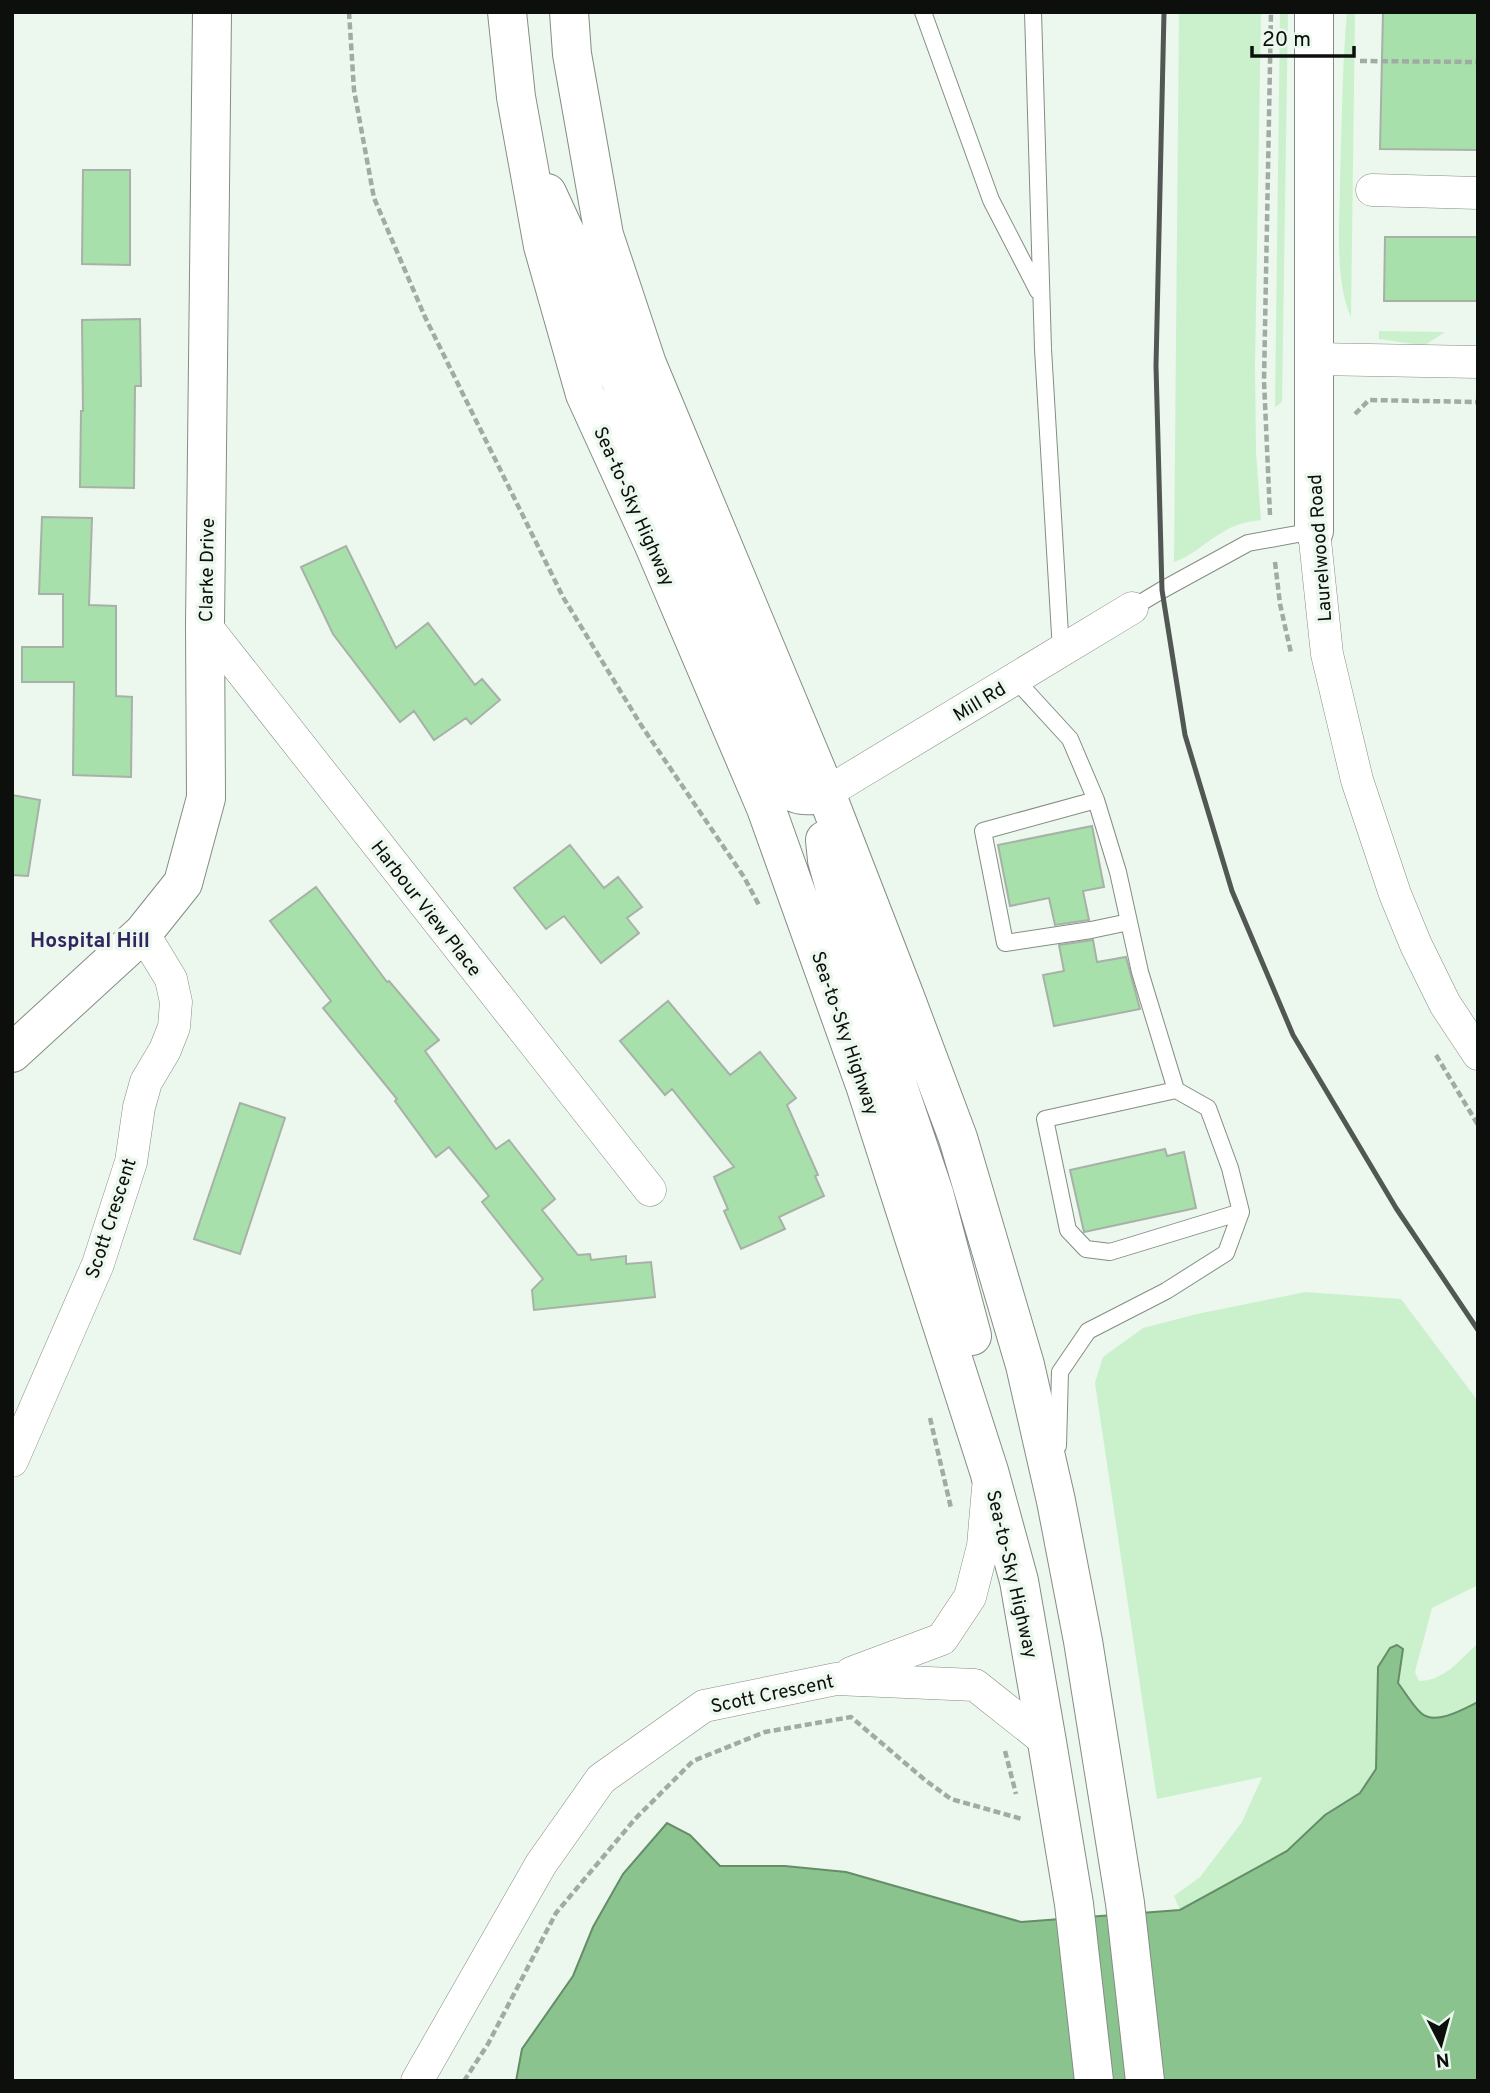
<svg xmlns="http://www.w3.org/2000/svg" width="1490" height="2093" viewBox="0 0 1490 2093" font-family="Overpass,sans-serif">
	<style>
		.green { fill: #caf1cc }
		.water { fill: #8bc38f; stroke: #658d68; stroke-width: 2 }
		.building { fill: #a7e0ab; stroke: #a8b1a8; stroke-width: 2 }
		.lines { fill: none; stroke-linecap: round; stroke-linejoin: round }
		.lane-casing { stroke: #848d84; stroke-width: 18 }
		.street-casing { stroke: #848d84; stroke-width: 33 }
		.secondary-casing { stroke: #848d84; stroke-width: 40 }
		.highway-casing { stroke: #848d84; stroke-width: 40 }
		.path { stroke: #a2aba3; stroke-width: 4.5; stroke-dasharray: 7 3.5; stroke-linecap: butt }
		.lane { stroke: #fff; stroke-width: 16 }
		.street { stroke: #fff; stroke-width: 32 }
		.secondary { stroke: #fff; stroke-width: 38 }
		.highway { stroke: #fff; stroke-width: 38 }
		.rail { stroke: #515752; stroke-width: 5 }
		.labels { text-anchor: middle; stroke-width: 7; stroke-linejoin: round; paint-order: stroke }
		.street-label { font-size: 19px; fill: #0c0f0c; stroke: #ecf7ed }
		.neighbourhood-label { font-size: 21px; font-weight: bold; fill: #31245f; stroke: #ecf7ed }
	</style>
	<rect width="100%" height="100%" fill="#ecf7ed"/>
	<path class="green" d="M 1179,12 L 1261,12 L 1255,366 L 1256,452 L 1261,520 C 1247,522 1235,524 1223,532 C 1206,541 1193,556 1174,562 Z
		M 1280,12 L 1288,12 L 1282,402 L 1275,407 Z
		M 1347,12 L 1355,12 L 1351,317 C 1334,281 1340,218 1340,179 C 1342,123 1342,68 1347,12 Z
		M 1379,331 L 1445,332 L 1425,345 L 1420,345 L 1379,339 Z
		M 1305,1292 L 1401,1299 L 1478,1401 L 1478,1585 L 1432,1608 L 1415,1672 L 1419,1681 C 1444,1681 1460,1660 1478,1643 L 1478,1849 L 1180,1910 L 1174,1896 L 1200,1877 L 1242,1822 L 1262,1777 L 1157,1799 L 1095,1383 L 1103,1357 L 1143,1328 L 1197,1314 Z"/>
	<path class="water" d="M 1397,1645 L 1403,1649 L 1398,1683 C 1405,1692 1412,1705 1421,1713 C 1435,1726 1464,1709 1478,1702 L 1478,2081 L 516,2081 L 522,2049 L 573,1976 L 593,1927 L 623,1874 L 667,1823 L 690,1835 L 720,1866 L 785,1866 L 846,1872 L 1021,1922 L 1180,1910 L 1287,1851 L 1325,1815 L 1360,1793 L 1376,1769 L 1378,1667 L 1390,1648 Z"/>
	<path class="building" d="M 1383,12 L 1478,12 L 1478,150 L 1380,149 Z
		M 83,170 L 130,170 L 130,265 L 82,264 Z
		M 1385,237 L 1478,237 L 1478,301 L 1384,301 Z
		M 140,319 L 141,386 L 135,386 L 134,488 L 80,487 L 81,411 L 83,411 L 82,320 Z
		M 42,517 L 92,518 L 89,605 L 116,606 L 116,696 L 132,697 L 131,777 L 73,775 L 74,682 L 22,682 L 22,647 L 63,647 L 63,594 L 39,594 Z
		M 346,546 L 396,648 L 428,623 L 475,685 L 482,679 L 500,700 L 471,724 L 466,718 L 434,740 L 414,711 L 400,722 L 333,634 L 301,567 Z
		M 12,795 L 40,800 L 28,876 L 12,875 Z
		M 1092,826 L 1104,887 L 1083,891 L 1089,920 L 1055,925 L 1049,898 L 1010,906 L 998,845 Z
		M 570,845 L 604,888 L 618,877 L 642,907 L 627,918 L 639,933 L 601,963 L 564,916 L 546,929 L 514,888 Z
		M 316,887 L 387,982 L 389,981 L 439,1040 L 425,1051 L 496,1149 L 509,1140 L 555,1199 L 542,1210 L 578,1255 L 590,1254 L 591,1260 L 626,1256 L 626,1264 L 651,1262 L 655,1297 L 534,1310 L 532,1290 L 543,1279 L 482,1202 L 489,1196 L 449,1147 L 436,1157 L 395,1101 L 397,1099 L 323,1008 L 331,1001 L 270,921 Z
		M 1093,940 L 1097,962 L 1126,957 L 1140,1009 L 1054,1026 L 1043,975 L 1064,971 L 1059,945 Z
		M 668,1001 L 730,1075 L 760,1052 L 796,1098 L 787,1105 L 818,1175 L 815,1176 L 824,1196 L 779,1217 L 785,1229 L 741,1249 L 724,1211 L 728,1209 L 714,1177 L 734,1167 L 672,1089 L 665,1095 L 620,1041 Z
		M 240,1103 L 285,1118 L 240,1254 L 194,1239 Z
		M 1165,1149 L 1167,1156 L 1184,1152 L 1196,1208 L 1084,1232 L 1070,1170 Z"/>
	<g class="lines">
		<defs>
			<path id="lane" d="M 923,12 L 991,200 L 1038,291
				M 1033,12 L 1043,349 L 1061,651
				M 1132,608 L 1162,590 L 1248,543 L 1314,531
				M 1015,679 L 1070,739 L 1096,800 L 1118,872 L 1140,972 L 1176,1090
				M 1096,800 L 983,831 L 1005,943 L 1091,930 L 1129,922
				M 1058,1446 L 1060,1372 L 1088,1331 L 1166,1291 L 1226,1253 L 1241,1212 L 1230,1168 L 1208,1108 L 1176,1090 L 1045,1119 L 1068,1230 L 1086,1249 L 1110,1252 L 1241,1212"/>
			<path id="street" d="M 1372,190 L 1478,193
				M 1315,359 L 1478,362
				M 1314,531 L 1327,654 L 1357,780 L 1395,894 L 1416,945 L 1445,1004 L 1478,1054
				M 205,625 L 650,1190
				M 826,793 L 1132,608
				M 12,1461 L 98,1264 L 131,1162 L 139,1107 L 146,1082 L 165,1050 L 174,1027 L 176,1002 L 171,979 L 143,933
				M 851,1673 L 942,1639 L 970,1597 L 983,1546 L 988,1488
				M 417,2081 L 541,1864 L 601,1779 L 704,1706 L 836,1679 L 975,1685 L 1047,1742"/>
			<path id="secondary" d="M 1314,12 L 1314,531
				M 12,1053 L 143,933 L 183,883 L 206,798 L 205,625 L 212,12"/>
			<path id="highway" d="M 507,12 L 516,97 L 543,246 L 585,394 L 653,543 L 766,808 L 865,1085 L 989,1471 L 1019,1581 L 1047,1742 L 1074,1904 L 1094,2081
				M 569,12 L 572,54 L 604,235 L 647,364 L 826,793 L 904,994 L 958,1138 L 1025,1365 L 1056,1501 L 1083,1641 L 1125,1903 L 1145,2081
				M 547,193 L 578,260 L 607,346 L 697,570 L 744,680 L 784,783 C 795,799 809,796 826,793
				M 825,840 L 827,860 L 854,956 L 934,1193 L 972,1336"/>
		</defs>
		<use href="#lane" class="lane-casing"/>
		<use href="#street" class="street-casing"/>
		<use href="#secondary" class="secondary-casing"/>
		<use href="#highway" class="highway-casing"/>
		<path class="path" d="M 349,12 L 354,90 L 374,198 L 425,317 L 563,597 L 641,725 L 744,877 L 760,907
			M 1360,61 L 1478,62
			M 1355,414 L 1369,400 L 1478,402
			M 1270,515 L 1264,381 L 1271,12
			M 1275,562 L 1280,604 L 1291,653
			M 1436,1055 L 1478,1125
			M 930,1418 L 951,1508
			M 1005,1751 L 1016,1794
			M 464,2081 L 488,2044 L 556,1913 L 635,1819 L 693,1761 L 765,1732 L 851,1717 L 925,1780 L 951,1799 L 1022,1819"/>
		<use href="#lane" class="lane"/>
		<use href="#street" class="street"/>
		<use href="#secondary" class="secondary"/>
		<use href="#highway" class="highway"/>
		<path class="rail" d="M 1164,12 L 1156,366 L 1162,590 L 1185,735 L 1232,891 L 1293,1035 L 1396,1208 L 1478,1330"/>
	</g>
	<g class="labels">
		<g class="street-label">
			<text transform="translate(635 506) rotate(66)" y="7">Sea-to-Sky Highway</text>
			<text transform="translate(1319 548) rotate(-94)" y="7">Laurelwood Road</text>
			<text transform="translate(206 570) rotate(-89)" y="7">Clarke Drive</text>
			<text transform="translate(979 701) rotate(-31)" y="7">Mill Rd</text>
			<text transform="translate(427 908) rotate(52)" y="7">Harbour View Place</text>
			<text transform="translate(846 1033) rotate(71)" y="7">Sea-to-Sky Highway</text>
			<text transform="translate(110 1218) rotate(-72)" y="7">Scott Crescent</text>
			<text transform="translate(1013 1574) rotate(77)" y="7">Sea-to-Sky Highway</text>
			<text transform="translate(772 1693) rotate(-12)" y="7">Scott Crescent</text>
		</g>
		<g class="neighbourhood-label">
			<text x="90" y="947">Hospital Hill</text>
		</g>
	</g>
	<rect width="1490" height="2093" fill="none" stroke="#0c0f0c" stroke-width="28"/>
	<g transform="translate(1441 2044) rotate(174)" stroke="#ecf7ed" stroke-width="5" paint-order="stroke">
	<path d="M0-5L12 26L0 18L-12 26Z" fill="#0c0f0c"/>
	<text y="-10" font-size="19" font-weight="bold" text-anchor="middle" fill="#0c0f0c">N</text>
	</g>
	<path d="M1252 46v10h102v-10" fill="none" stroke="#0c0f0c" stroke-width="3.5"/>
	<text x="1262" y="46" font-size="21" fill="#0c0f0c" stroke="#ecf7ed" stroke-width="5" paint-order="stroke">20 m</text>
</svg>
